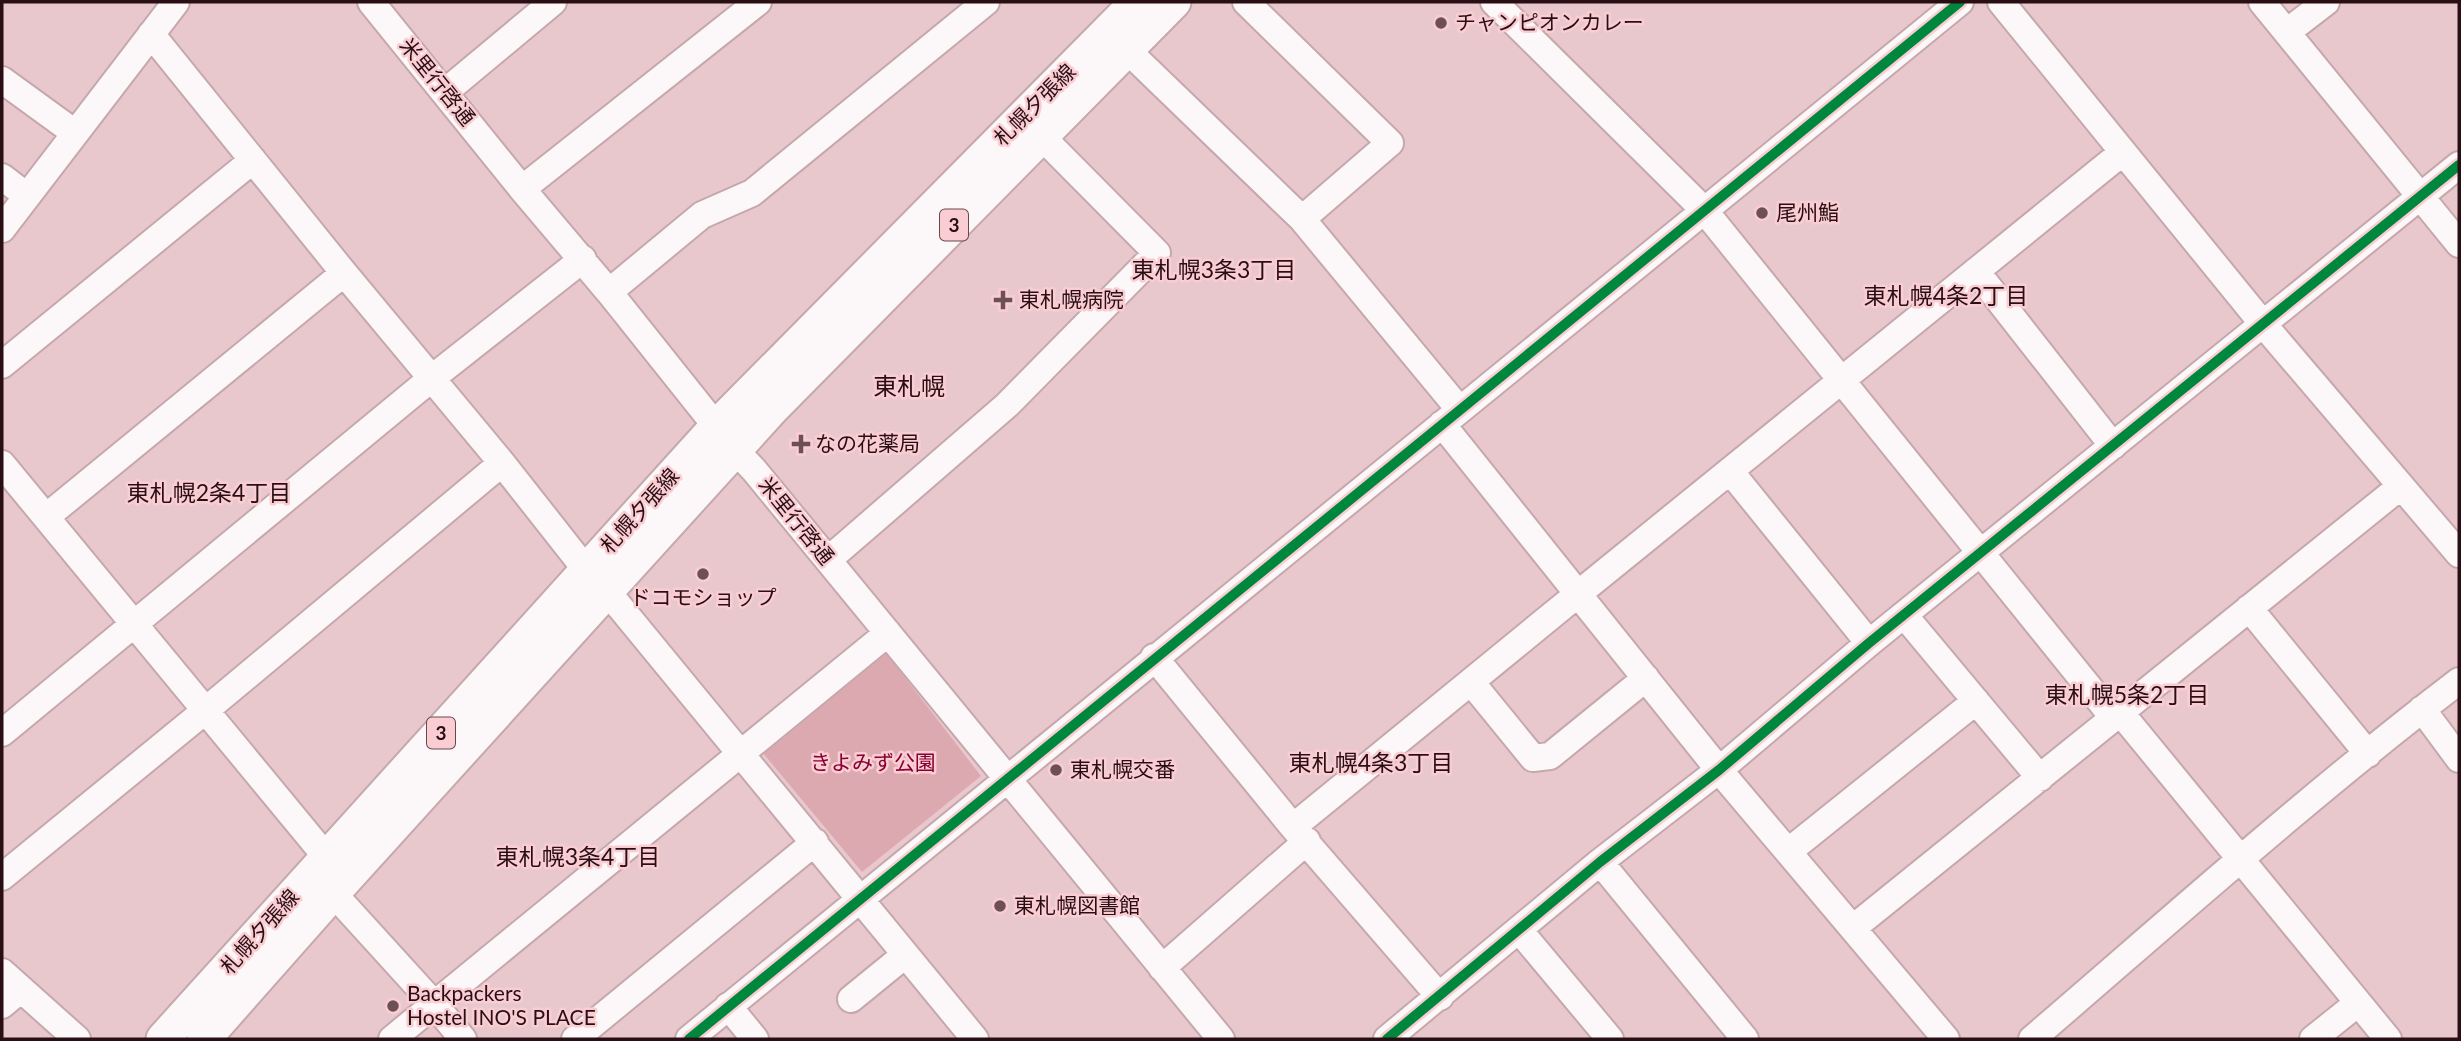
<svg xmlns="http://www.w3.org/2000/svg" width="2461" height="1041" viewBox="0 0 2461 1041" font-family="Lato,'Noto Sans JP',sans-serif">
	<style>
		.green { fill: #dda9b1 }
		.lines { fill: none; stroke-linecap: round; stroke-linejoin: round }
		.minor-casing { stroke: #c5a8ac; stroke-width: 30 }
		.major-casing { stroke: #c5a8ac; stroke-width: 37 }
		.minor { stroke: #fcf7f8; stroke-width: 26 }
		.major { stroke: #fcf7f8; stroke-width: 33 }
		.cycleway-casing { stroke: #facdd2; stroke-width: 15 }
		.cycleway { stroke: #00873e; stroke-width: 10 }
		.poi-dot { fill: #6c5055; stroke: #facdd2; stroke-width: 2.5 }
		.labels { text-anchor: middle; stroke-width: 5; stroke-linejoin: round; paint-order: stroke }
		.shield { fill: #facdd2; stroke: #68484d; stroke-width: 2 }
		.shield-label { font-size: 19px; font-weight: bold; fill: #290f14 }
		.poi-label { font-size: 21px; fill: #290f14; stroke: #facdd2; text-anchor: start }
		.street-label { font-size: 21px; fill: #290f14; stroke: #facdd2 }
		.park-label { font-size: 21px; fill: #860033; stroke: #facdd2 }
		.neighbourhood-label { font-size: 23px; fill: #290f14; stroke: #facdd2 }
		.quarter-label { font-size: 24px; fill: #290f14; stroke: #facdd2 }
	</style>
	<rect width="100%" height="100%" fill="#e9c8cd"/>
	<path class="green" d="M 886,653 L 981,776 L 862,872 L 763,753 Z"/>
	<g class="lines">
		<defs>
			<path id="minor" d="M 371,2 L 522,189 L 609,292 L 735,450 L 754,470 L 1221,1039
				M 1246,2 L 1390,143 L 1302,219
				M 1494,2 L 1704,210 L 2113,717
				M 2001,2 L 2263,324 L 2459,554
				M 2262,2 L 2459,244
				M 2287,32 L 2326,2
				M 151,34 L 344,273 L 502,463 L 587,571
				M 1127,50 L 1302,219 L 1459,409
				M 2,80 L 75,133
				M 445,92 L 553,2
				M 2,177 L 27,196
				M 522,189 L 758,2
				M 2,229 L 176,2
				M 1976,271 L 2113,446
				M 609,292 L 702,215 L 752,193 L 986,2
				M 2,365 L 253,160
				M 2,464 L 328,859
				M 1730,471 L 1869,643
				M 46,517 L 344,273
				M 828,560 L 1007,405 L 1157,253 L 1042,137
				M 606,590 L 975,1039
				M 2249,608 L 2368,754
				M 1904,615 L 2040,778
				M 1154,657 L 1293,827 L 1440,997
				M 1471,682 L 1533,758 L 1550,756 L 1646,678
				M 2422,709 L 2459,759
				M 2120,712 L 2388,1039
				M 2,733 L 432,378 L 583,259
				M 1293,827 L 1578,594 L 1442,424
				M 1789,851 L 1976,701
				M 1600,862 L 1745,1039
				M 2,877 L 206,710 L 502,463
				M 333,893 L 434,1004 L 463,1039
				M 1853,928 L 2401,486
				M 1519,930 L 1610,1039
				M 1162,968 L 1307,841
				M 2,972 L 77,1039
				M 851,999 L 905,955
				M 2,1005 L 21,989
				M 728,1006 L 755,1039
				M 392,1039 L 888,633
				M 575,1039 L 815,842
				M 689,1039 L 1960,2
				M 1387,1039 L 1600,862 L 1719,770 L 1869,643 L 2459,165
				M 1946,1039 L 1719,770 L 1578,594 L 2123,152
				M 2032,1039 C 2173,918 2312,793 2459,681
				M 2313,1039 L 2358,1003"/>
			<path id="major" d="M 163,1039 L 717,426 L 1137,2
				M 204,1039 L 333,893 L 772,409 L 1174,2"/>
		</defs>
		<use href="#minor" class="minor-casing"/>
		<use href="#major" class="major-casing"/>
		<use href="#minor" class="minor"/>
		<use href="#major" class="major"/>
		<defs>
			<path id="cycleway" d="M 689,1039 L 1960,2
				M 1387,1039 L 1600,862 L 1719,770 L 1869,643 L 2459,165"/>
		</defs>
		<use href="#cycleway" class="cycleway-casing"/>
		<use href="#cycleway" class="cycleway"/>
	</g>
	<g class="poi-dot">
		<circle cx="1441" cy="23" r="7"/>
		<circle cx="1762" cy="213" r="7"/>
		<path d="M999.5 289.5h7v7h7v7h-7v7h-7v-7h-7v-7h7z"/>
		<path d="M797.5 433.5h7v7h7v7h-7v7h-7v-7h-7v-7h7z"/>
		<circle cx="703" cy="574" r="7"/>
		<circle cx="1056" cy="770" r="7"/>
		<circle cx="1000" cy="906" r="7"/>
		<circle cx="393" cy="1006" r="7"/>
	</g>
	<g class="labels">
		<g class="shield">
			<rect x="940" y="209.5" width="28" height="31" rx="5"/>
			<rect x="427" y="717.5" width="28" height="31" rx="5"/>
		</g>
		<g class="shield-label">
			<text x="954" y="232">3</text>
			<text x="441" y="740">3</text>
		</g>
		<g class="poi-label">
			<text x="1455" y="30">チャンピオンカレー</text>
			<text x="1776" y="220">尾州鮨</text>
			<text x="1019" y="307">東札幌病院</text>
			<text x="815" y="451">なの花薬局</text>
			<text x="703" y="605" text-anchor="middle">ドコモショップ</text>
			<text x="1070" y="777">東札幌交番</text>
			<text x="1014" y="913">東札幌図書館</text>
			<text x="407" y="1001">Backpackers<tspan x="407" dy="24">Hostel INO'S PLACE</tspan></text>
		</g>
		<g class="street-label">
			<text transform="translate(437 82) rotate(51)" y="7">米里行啓通</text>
			<text transform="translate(1035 105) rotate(-45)" y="7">札幌夕張線</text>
			<text transform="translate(640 511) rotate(-48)" y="7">札幌夕張線</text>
			<text transform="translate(796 521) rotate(51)" y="7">米里行啓通</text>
			<text transform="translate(260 932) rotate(-48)" y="7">札幌夕張線</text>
		</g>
		<g class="park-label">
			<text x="873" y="770">きよみず公園</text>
		</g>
		<g class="neighbourhood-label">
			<text x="1214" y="278">東札幌3条3丁目</text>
			<text x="1946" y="304">東札幌4条2丁目</text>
			<text x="209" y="501">東札幌2条4丁目</text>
			<text x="2127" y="703">東札幌5条2丁目</text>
			<text x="1371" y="771">東札幌4条3丁目</text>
			<text x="578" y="865">東札幌3条4丁目</text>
		</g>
		<g class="quarter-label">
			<text x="909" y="395">東札幌</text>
		</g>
	</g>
	<rect width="2461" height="1041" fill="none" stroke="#290f14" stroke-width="7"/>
</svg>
